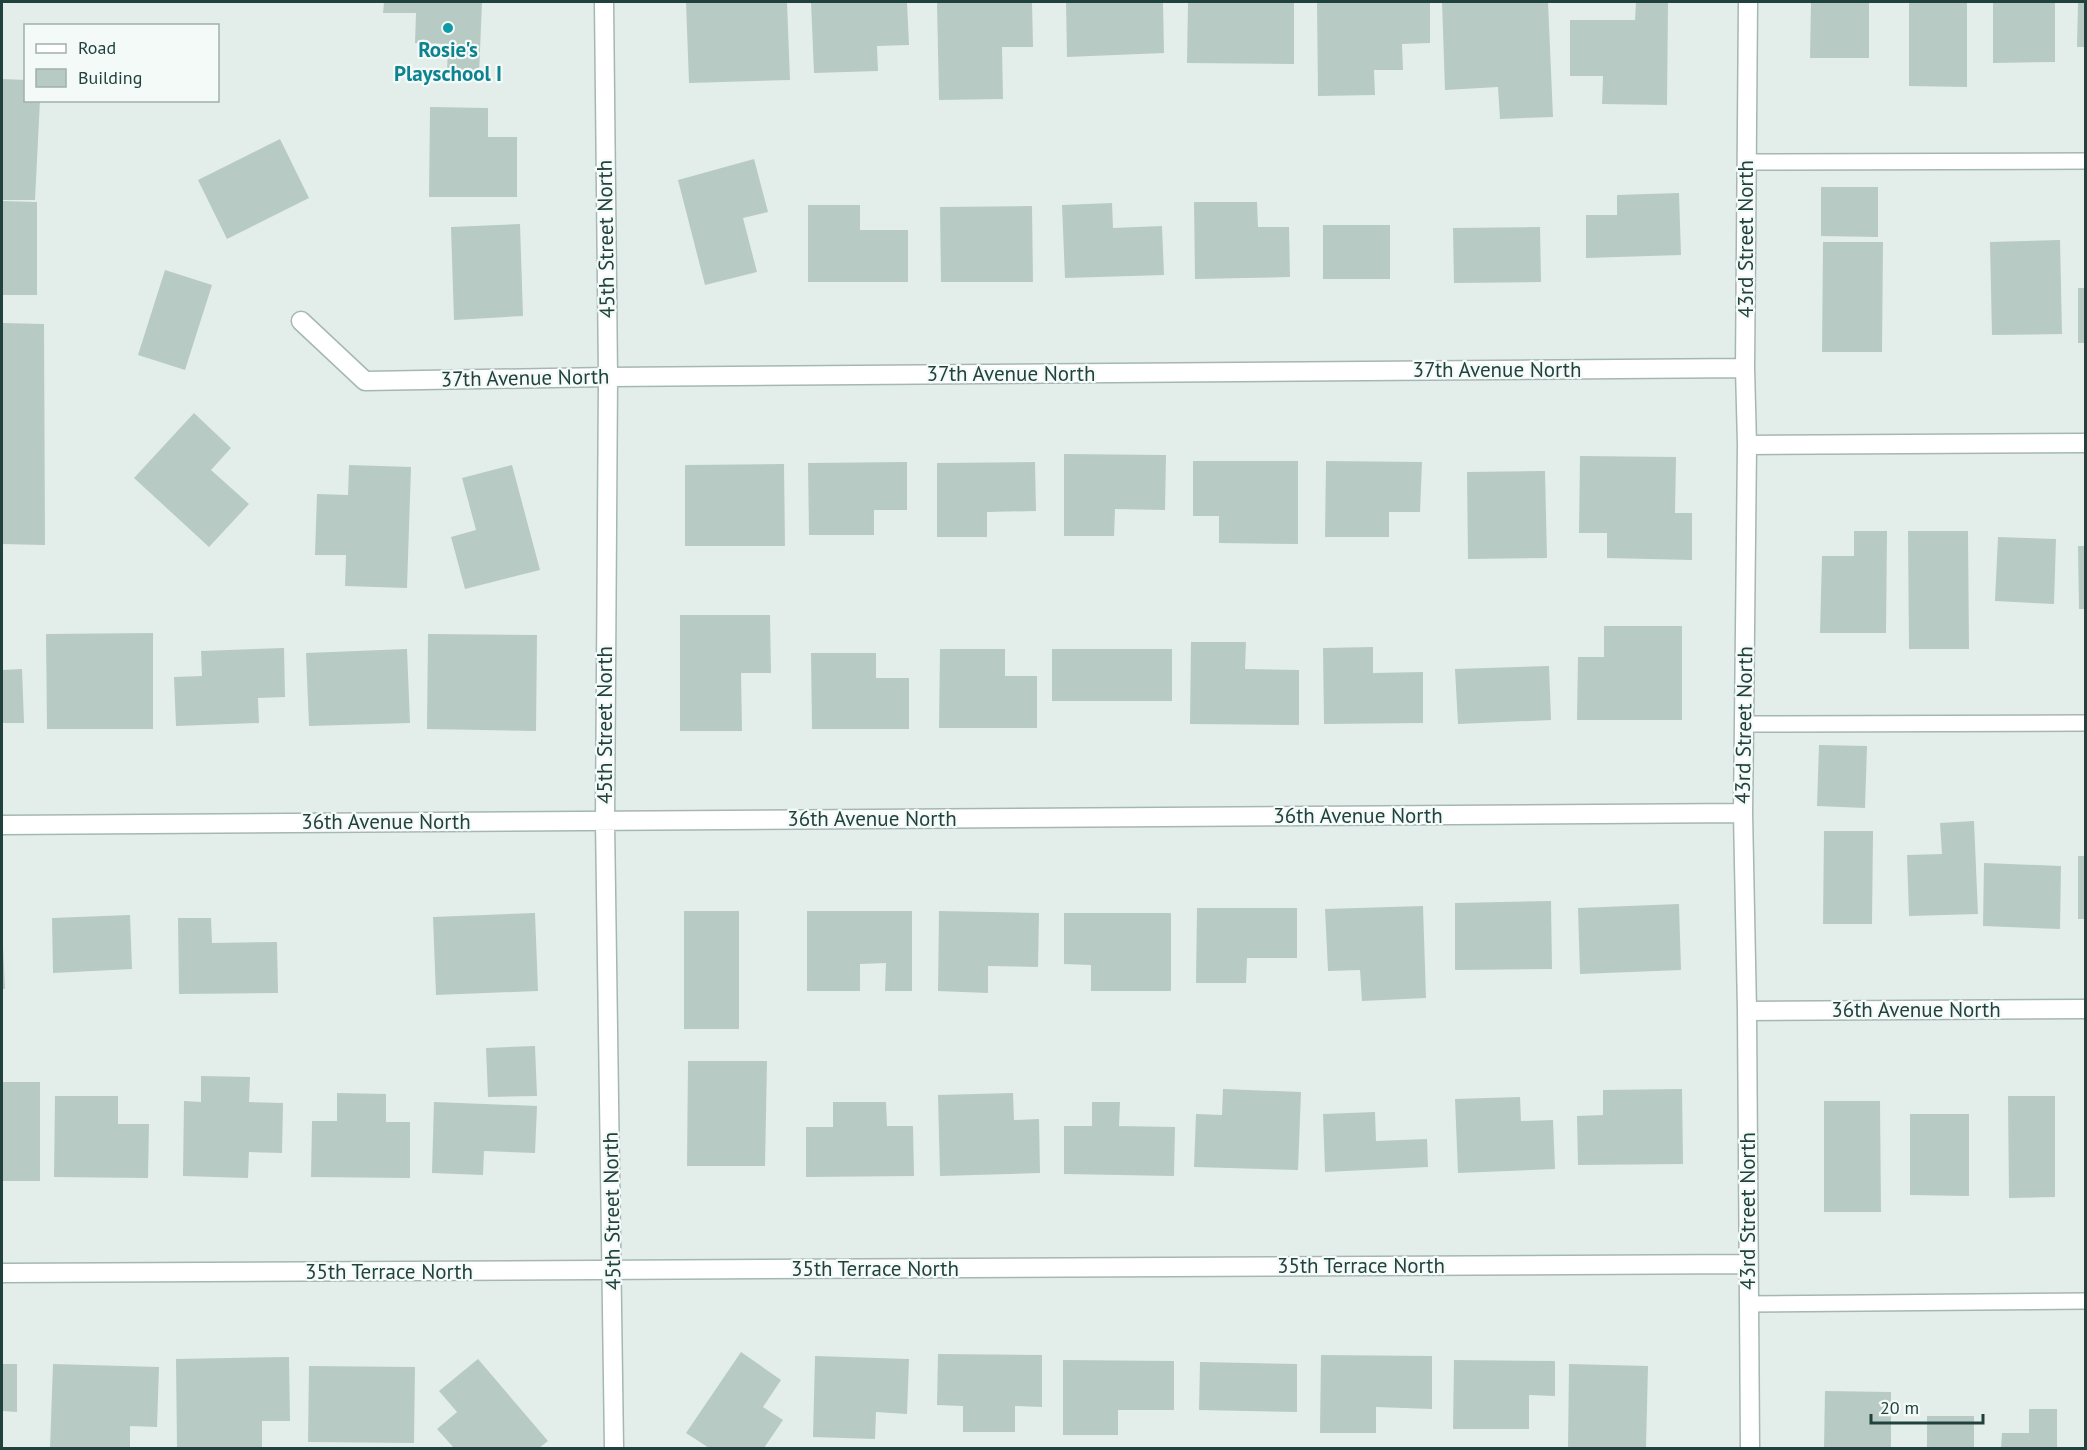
<svg xmlns="http://www.w3.org/2000/svg" width="2087" height="1450" viewBox="0 0 2087 1450" font-family="'PT Sans',sans-serif">
	<style>
		.building { fill: #b8cac4 }
		.lines { fill: none; stroke-linecap: round; stroke-linejoin: round }
		.service-casing { stroke: #a5b7b2; stroke-width: 18 }
		.minor-casing { stroke: #a5b7b2; stroke-width: 21 }
		.service { stroke: #fff; stroke-width: 15 }
		.minor { stroke: #fff; stroke-width: 18 }
		.culture-dot { fill: #0f9aa8; stroke: #f4faf8; stroke-width: 2 }
		.labels { text-anchor: middle; stroke-width: 4.5; stroke-linejoin: round; paint-order: stroke }
		.culture-label { font-size: 21px; font-weight: bold; fill: #0d838f; stroke: #f4faf8 }
		.street-label { font-size: 21px; fill: #21423c; stroke: #f4faf8 }
	</style>
	<rect width="100%" height="100%" fill="#e3eeea"/>
	<path class="building" d="M 384,2 L 482,2 L 479,75 L 447,73 L 448,44 L 415,43 L 416,13 L 383,13 Z
		M 686,2 L 787,2 L 790,80 L 689,83 Z
		M 811,2 L 907,2 L 909,45 L 877,46 L 878,71 L 814,73 Z
		M 937,2 L 1032,2 L 1033,47 L 1002,47 L 1003,99 L 939,100 Z
		M 1066,2 L 1163,2 L 1164,53 L 1067,57 Z
		M 1188,2 L 1294,2 L 1294,64 L 1187,63 Z
		M 1317,2 L 1430,2 L 1430,43 L 1402,44 L 1403,70 L 1374,70 L 1375,95 L 1318,96 Z
		M 1442,2 L 1548,2 L 1553,117 L 1500,119 L 1498,87 L 1445,90 Z
		M 1636,2 L 1668,2 L 1667,105 L 1602,104 L 1603,76 L 1570,76 L 1570,20 L 1635,20 Z
		M 1811,2 L 1869,2 L 1869,58 L 1810,58 Z
		M 1909,2 L 1967,2 L 1967,87 L 1909,86 Z
		M 1993,2 L 2055,2 L 2055,62 L 1993,63 Z
		M 2078,2 L 2086,2 L 2086,47 L 2077,47 Z
		M 2,79 L 26,80 L 26,100 L 40,100 L 35,200 L 2,200 Z
		M 430,107 L 488,108 L 488,137 L 517,137 L 517,197 L 429,197 Z
		M 280,139 L 309,198 L 227,239 L 198,180 Z
		M 754,159 L 768,212 L 743,218 L 757,272 L 705,285 L 678,180 Z
		M 1821,187 L 1878,187 L 1878,237 L 1821,236 Z
		M 1679,193 L 1681,255 L 1586,258 L 1586,215 L 1617,215 L 1617,195 Z
		M 2,201 L 37,202 L 37,295 L 2,295 Z
		M 1194,202 L 1257,202 L 1258,227 L 1289,227 L 1290,277 L 1195,279 Z
		M 1112,203 L 1113,228 L 1162,226 L 1164,275 L 1065,278 L 1062,205 Z
		M 808,205 L 860,205 L 860,230 L 908,230 L 908,282 L 808,282 Z
		M 1032,206 L 1033,282 L 941,282 L 940,207 Z
		M 520,224 L 523,316 L 454,320 L 451,227 Z
		M 1323,225 L 1390,225 L 1390,279 L 1323,279 Z
		M 1540,227 L 1541,282 L 1454,283 L 1453,228 Z
		M 2060,240 L 2062,334 L 1992,335 L 1990,242 Z
		M 1823,242 L 1883,242 L 1882,352 L 1822,352 Z
		M 165,270 L 212,285 L 185,370 L 138,355 Z
		M 2078,288 L 2086,288 L 2086,343 L 2078,343 Z
		M 2,323 L 44,324 L 45,545 L 2,544 Z
		M 194,413 L 231,448 L 211,470 L 249,504 L 209,547 L 134,478 Z
		M 1064,454 L 1166,455 L 1165,510 L 1115,509 L 1114,536 L 1064,536 Z
		M 1580,456 L 1676,457 L 1675,513 L 1692,513 L 1692,560 L 1607,558 L 1607,533 L 1579,533 Z
		M 1193,461 L 1298,461 L 1298,544 L 1219,543 L 1219,516 L 1193,516 Z
		M 1326,461 L 1422,462 L 1420,512 L 1389,512 L 1389,537 L 1325,537 Z
		M 907,462 L 907,510 L 874,510 L 874,535 L 809,535 L 808,463 Z
		M 1035,462 L 1036,511 L 987,512 L 987,537 L 937,537 L 937,463 Z
		M 784,464 L 785,546 L 685,546 L 685,465 Z
		M 349,465 L 411,467 L 407,588 L 345,586 L 346,555 L 315,555 L 317,494 L 348,495 Z
		M 512,465 L 540,570 L 465,589 L 451,537 L 476,530 L 462,478 Z
		M 1545,471 L 1547,558 L 1468,559 L 1467,472 Z
		M 1854,531 L 1887,531 L 1886,633 L 1820,633 L 1822,556 L 1854,556 Z
		M 1908,531 L 1968,531 L 1969,649 L 1909,649 Z
		M 1998,537 L 2056,539 L 2054,604 L 1995,601 Z
		M 2078,546 L 2086,546 L 2086,609 L 2079,609 Z
		M 680,615 L 770,615 L 771,673 L 741,673 L 742,731 L 680,731 Z
		M 1604,626 L 1682,626 L 1682,720 L 1577,720 L 1578,657 L 1604,657 Z
		M 153,633 L 153,729 L 47,729 L 46,634 Z
		M 428,634 L 537,635 L 536,731 L 427,729 Z
		M 1191,642 L 1246,642 L 1245,669 L 1299,670 L 1299,725 L 1190,724 Z
		M 1373,647 L 1373,673 L 1423,672 L 1423,723 L 1324,724 L 1323,648 Z
		M 284,648 L 285,697 L 258,698 L 259,723 L 176,726 L 174,677 L 202,676 L 201,651 Z
		M 407,649 L 410,723 L 309,726 L 306,653 Z
		M 940,649 L 1005,649 L 1005,676 L 1037,676 L 1037,728 L 939,728 Z
		M 1052,649 L 1172,649 L 1172,701 L 1052,701 Z
		M 811,653 L 876,653 L 876,678 L 909,678 L 909,729 L 812,729 Z
		M 1549,666 L 1551,720 L 1458,724 L 1455,669 Z
		M 22,669 L 24,723 L 2,723 L 2,670 Z
		M 1819,745 L 1867,746 L 1865,808 L 1817,806 Z
		M 1974,821 L 1978,914 L 1909,916 L 1907,855 L 1942,854 L 1940,823 Z
		M 1824,831 L 1873,831 L 1872,924 L 1823,924 Z
		M 2078,856 L 2086,856 L 2086,919 L 2078,919 Z
		M 1984,863 L 2061,866 L 2060,929 L 1983,926 Z
		M 1551,901 L 1552,969 L 1455,970 L 1455,903 Z
		M 1679,904 L 1681,970 L 1580,974 L 1578,908 Z
		M 1423,906 L 1426,998 L 1362,1001 L 1360,970 L 1328,971 L 1325,909 Z
		M 1197,908 L 1297,908 L 1297,958 L 1247,958 L 1246,983 L 1196,983 Z
		M 684,911 L 739,911 L 739,1029 L 684,1029 Z
		M 807,911 L 912,911 L 912,991 L 885,991 L 886,963 L 860,964 L 860,991 L 807,991 Z
		M 939,911 L 1039,913 L 1038,967 L 988,966 L 988,993 L 938,991 Z
		M 535,913 L 538,991 L 436,995 L 433,917 Z
		M 1064,913 L 1171,913 L 1171,991 L 1091,991 L 1091,965 L 1064,964 Z
		M 130,915 L 132,969 L 53,973 L 52,918 Z
		M 178,918 L 211,918 L 212,943 L 277,942 L 278,993 L 179,994 Z
		M 2,946 L 3,946 L 5,989 L 2,989 Z
		M 535,1046 L 537,1096 L 488,1097 L 486,1048 Z
		M 688,1061 L 767,1061 L 765,1166 L 687,1166 Z
		M 201,1076 L 250,1077 L 249,1102 L 283,1103 L 282,1153 L 249,1152 L 248,1178 L 183,1176 L 184,1101 L 201,1102 Z
		M 2,1082 L 40,1082 L 40,1181 L 2,1181 Z
		M 1223,1089 L 1301,1092 L 1298,1170 L 1194,1167 L 1196,1114 L 1222,1115 Z
		M 1682,1089 L 1683,1164 L 1578,1165 L 1577,1116 L 1603,1115 L 1603,1090 Z
		M 337,1093 L 386,1094 L 386,1122 L 410,1122 L 410,1178 L 311,1177 L 312,1121 L 337,1121 Z
		M 1013,1093 L 1014,1120 L 1039,1119 L 1040,1173 L 940,1176 L 938,1095 Z
		M 55,1096 L 118,1096 L 118,1124 L 149,1124 L 148,1178 L 54,1177 Z
		M 2008,1096 L 2055,1096 L 2055,1197 L 2009,1198 Z
		M 1520,1097 L 1521,1121 L 1553,1120 L 1555,1169 L 1458,1173 L 1455,1099 Z
		M 1824,1101 L 1880,1101 L 1881,1212 L 1824,1212 Z
		M 434,1102 L 537,1106 L 535,1153 L 484,1151 L 483,1175 L 432,1173 Z
		M 833,1102 L 886,1102 L 887,1126 L 913,1126 L 914,1176 L 806,1177 L 806,1127 L 833,1127 Z
		M 1092,1102 L 1120,1102 L 1119,1126 L 1175,1127 L 1174,1176 L 1064,1174 L 1064,1126 L 1092,1126 Z
		M 1375,1112 L 1376,1141 L 1427,1139 L 1428,1167 L 1325,1172 L 1323,1114 Z
		M 1910,1114 L 1969,1114 L 1969,1196 L 1910,1195 Z
		M 741,1352 L 781,1380 L 763,1407 L 783,1420 L 764,1448 L 709,1448 L 686,1433 Z
		M 938,1354 L 1042,1355 L 1042,1407 L 1015,1406 L 1015,1432 L 963,1432 L 963,1406 L 937,1405 Z
		M 1321,1355 L 1432,1356 L 1432,1409 L 1376,1407 L 1376,1433 L 1320,1433 Z
		M 815,1356 L 909,1359 L 907,1414 L 876,1412 L 875,1439 L 813,1437 Z
		M 289,1357 L 290,1421 L 262,1421 L 262,1448 L 177,1448 L 176,1359 Z
		M 478,1359 L 548,1441 L 539,1448 L 454,1448 L 437,1429 L 457,1412 L 439,1391 Z
		M 1063,1360 L 1174,1361 L 1174,1410 L 1118,1410 L 1118,1435 L 1063,1435 Z
		M 1454,1360 L 1555,1361 L 1555,1396 L 1529,1395 L 1529,1429 L 1453,1429 Z
		M 1200,1362 L 1297,1364 L 1297,1412 L 1199,1410 Z
		M 2,1364 L 17,1364 L 17,1412 L 2,1411 Z
		M 53,1364 L 159,1367 L 157,1427 L 130,1426 L 130,1448 L 50,1448 Z
		M 1569,1364 L 1648,1366 L 1646,1448 L 1568,1448 Z
		M 309,1366 L 415,1367 L 414,1443 L 308,1442 Z
		M 1825,1391 L 1891,1392 L 1891,1448 L 1824,1448 Z
		M 2029,1409 L 2057,1409 L 2057,1448 L 2001,1448 L 2002,1433 L 2029,1433 Z
		M 1927,1416 L 1974,1416 L 1974,1448 L 1927,1448 Z"/>
	<g class="lines">
		<defs>
			<path id="service" d="M 1747,162 L 2086,161
				M 1744,724 L 2086,723
				M 1748,1304 L 2086,1301"/>
			<path id="minor" d="M 604,2 L 608,377 L 605,821 L 614,1448
				M 1748,2 L 1745,368 L 1747,445 L 1743,813 L 1747,1011 L 1750,1448
				M 301,321 L 365,381 L 608,377 L 1745,368
				M 1747,445 L 2086,443
				M 2,825 L 1743,813
				M 1747,1011 L 2086,1009
				M 2,1273 L 1748,1264"/>
		</defs>
		<use href="#service" class="service-casing"/>
		<use href="#minor" class="minor-casing"/>
		<use href="#service" class="service"/>
		<use href="#minor" class="minor"/>
	</g>
	<circle class="culture-dot" cx="448" cy="28" r="6"/>
	<g class="labels">
		<g class="culture-label">
			<text x="448" y="57">Rosie's<tspan x="448" dy="24">Playschool I</tspan></text>
		</g>
		<g class="street-label">
			<text transform="translate(606 239) rotate(-91)" y="7">45th Street North</text>
			<text transform="translate(1746 239) rotate(-90)" y="7">43rd Street North</text>
			<text x="1497" y="377">37th Avenue North</text>
			<text x="1011" y="381">37th Avenue North</text>
			<text transform="translate(525 378) rotate(-1)" y="7">37th Avenue North</text>
			<text transform="translate(605 725) rotate(-90)" y="7">45th Street North</text>
			<text transform="translate(1744 725) rotate(-89)" y="7">43rd Street North</text>
			<text x="1358" y="823">36th Avenue North</text>
			<text x="872" y="826">36th Avenue North</text>
			<text x="386" y="829">36th Avenue North</text>
			<text x="1916" y="1017">36th Avenue North</text>
			<text transform="translate(612 1211) rotate(-91)" y="7">45th Street North</text>
			<text transform="translate(1748 1211) rotate(-90)" y="7">43rd Street North</text>
			<text x="1361" y="1273">35th Terrace North</text>
			<text x="875" y="1276">35th Terrace North</text>
			<text x="389" y="1279">35th Terrace North</text>
		</g>
	</g>
	<rect width="2087" height="1450" fill="none" stroke="#21423c" stroke-width="6"/>
	<rect x="24" y="24" width="195" height="78" fill="#f4faf8" stroke="#a0b0ad" stroke-width="1.5"/>
	<rect x="36" y="44" width="30" height="9" fill="#ffffff" stroke="#a0b0ad" stroke-width="1.5"/>
	<text x="78" y="54" font-size="18" fill="#21423c">Road</text>
	<rect x="36" y="69" width="30" height="18" fill="#b8cac4" stroke="#a0b0ad" stroke-width="1.5"/>
	<text x="78" y="84" font-size="18" fill="#21423c">Building</text>
	<path d="M1871 1414v9h112v-9" fill="none" stroke="#21423c" stroke-width="3"/>
	<text x="1880" y="1414" font-size="18" fill="#21423c" stroke="#f4faf8" stroke-width="4.5" paint-order="stroke">20 m</text>
</svg>
